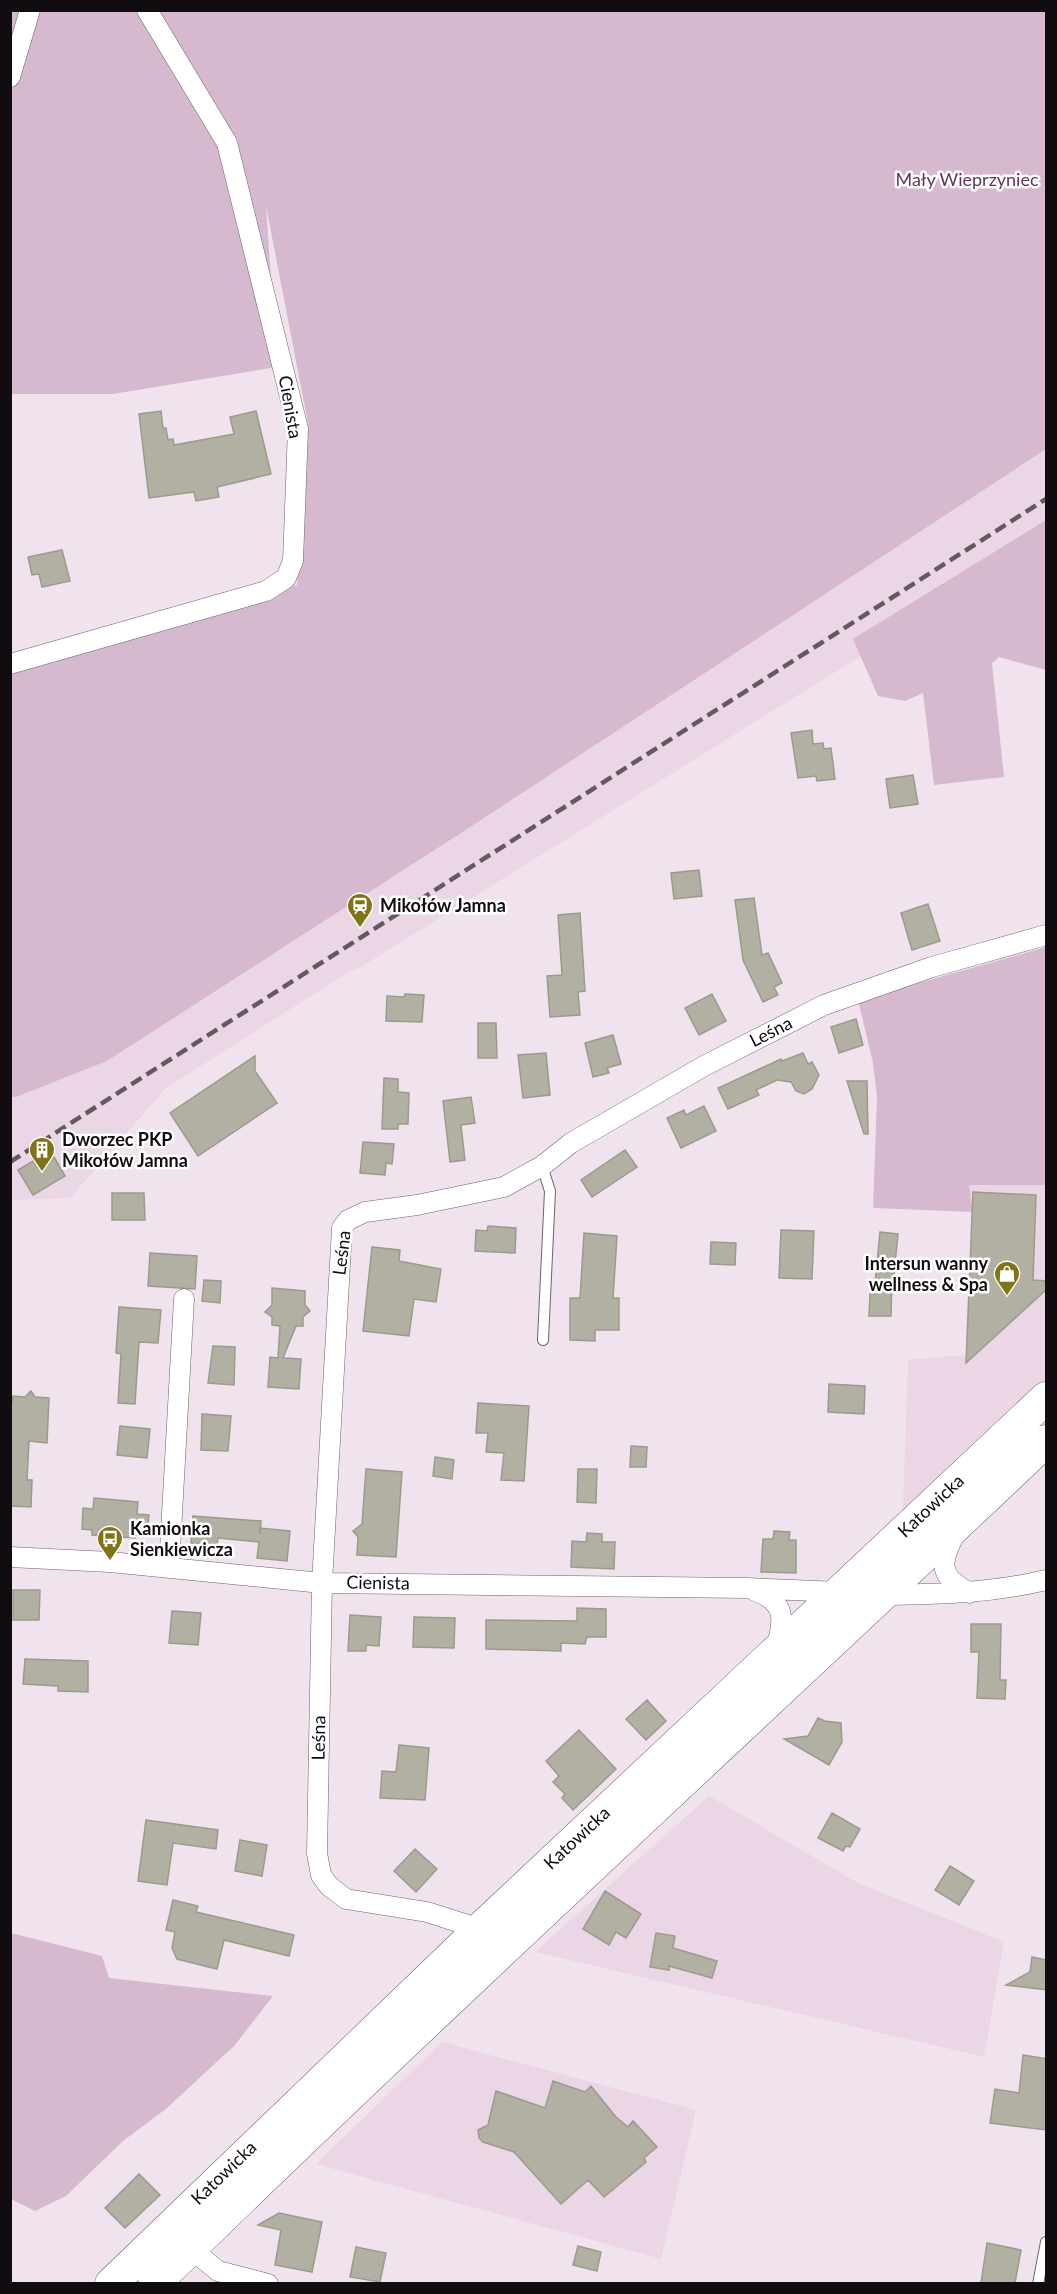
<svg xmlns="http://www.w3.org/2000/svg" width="1057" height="2294" viewBox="0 0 1057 2294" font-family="Lato,sans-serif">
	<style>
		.built { fill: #ead6e5 }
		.green { fill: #d6b9cf }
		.building { fill: #b2b0a2; stroke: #9c9a8c; stroke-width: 1.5 }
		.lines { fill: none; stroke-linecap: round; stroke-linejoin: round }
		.service-casing { stroke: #6d616a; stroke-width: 12 }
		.minor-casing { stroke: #6d616a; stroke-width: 21 }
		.primary-casing { stroke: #6d616a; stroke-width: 33 }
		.service { stroke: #fff; stroke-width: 10 }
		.minor { stroke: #fff; stroke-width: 20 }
		.primary { stroke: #fff; stroke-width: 32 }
		.rail { stroke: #625a60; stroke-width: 4.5; stroke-dasharray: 12 6; stroke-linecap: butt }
		.labels { text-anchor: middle; stroke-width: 5; stroke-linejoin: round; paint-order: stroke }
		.park-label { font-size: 18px; fill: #63355a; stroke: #fff }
		.street-label { font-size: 18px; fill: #110c10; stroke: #fff }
		.poi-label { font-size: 18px; font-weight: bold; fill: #110c10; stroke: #fff; text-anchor: start }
	</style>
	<rect width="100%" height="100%" fill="#f0e3ed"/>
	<path class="built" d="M 1046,449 L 1046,520 L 854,639 L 861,656 L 361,967 L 347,973 L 166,1088 L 70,1198 L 11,1200 L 10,1097 L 16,1097 L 107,1061 L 475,824 Z
		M 969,1185 L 1046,1185 L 1046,1406 L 903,1509 L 908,1360 L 966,1355 L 973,1212 Z
		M 709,1796 L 858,1883 L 1004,1942 L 984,2057 L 535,1952 Z
		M 442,2042 L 696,2110 L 661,2259 L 316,2164 Z"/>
	<path class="green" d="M 14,11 L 1046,11 L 1046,449 L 475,824 L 107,1061 L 16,1097 L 11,1097 L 11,674 L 297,585 L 308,423 L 266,206 L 277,367 L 113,394 L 11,394 L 10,15 Z
		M 1046,520 L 1046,670 L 999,657 L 992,663 L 1004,777 L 934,785 L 923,693 L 905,701 L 878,696 L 853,639 Z
		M 1046,947 L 1046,1185 L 969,1185 L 973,1212 L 873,1208 L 877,1097 L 873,1063 L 858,1000 Z
		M 11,1933 L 102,1956 L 109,1978 L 273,1996 L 235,2045 L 167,2108 L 123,2141 L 66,2196 L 35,2211 L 11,2199 Z"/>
	<path class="building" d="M 161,411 L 163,428 L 166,428 L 168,440 L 173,439 L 174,445 L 234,434 L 230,417 L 256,411 L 271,474 L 217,487 L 219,497 L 196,501 L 194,492 L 149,498 L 139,414 Z
		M 62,550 L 70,581 L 42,587 L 39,574 L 32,575 L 28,557 Z
		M 812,730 L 813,744 L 823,743 L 824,749 L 831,748 L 835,779 L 817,781 L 816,776 L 798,778 L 791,733 Z
		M 913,775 L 918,804 L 890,808 L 886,779 Z
		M 699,870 L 702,896 L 674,899 L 671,873 Z
		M 754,898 L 762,955 L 768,953 L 782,983 L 774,987 L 778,995 L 763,1002 L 743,960 L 735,900 Z
		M 928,904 L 940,941 L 912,950 L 901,913 Z
		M 580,913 L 585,991 L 578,992 L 580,1015 L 550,1017 L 547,976 L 562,975 L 558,915 Z
		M 405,994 L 424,995 L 422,1022 L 386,1021 L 387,996 L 404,997 Z
		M 712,994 L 726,1021 L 699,1035 L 685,1008 Z
		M 856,1019 L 863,1045 L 839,1053 L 831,1027 Z
		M 478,1023 L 496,1023 L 497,1058 L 478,1058 Z
		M 613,1035 L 621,1064 L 607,1068 L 609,1073 L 593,1077 L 585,1043 Z
		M 546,1053 L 550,1095 L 523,1098 L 518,1055 Z
		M 803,1053 L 808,1064 L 812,1062 L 819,1075 L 812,1089 L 804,1094 L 796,1091 L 791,1082 L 777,1080 L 756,1090 L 759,1095 L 728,1109 L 718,1088 L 781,1059 L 782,1061 Z
		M 255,1056 L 255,1071 L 277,1103 L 198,1156 L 170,1113 Z
		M 384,1078 L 398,1079 L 398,1092 L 409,1093 L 408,1124 L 398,1124 L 398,1129 L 382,1129 Z
		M 847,1081 L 867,1081 L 868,1134 L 864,1134 Z
		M 471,1097 L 475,1123 L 461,1125 L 465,1160 L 450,1162 L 443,1101 Z
		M 704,1106 L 716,1131 L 681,1148 L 667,1118 L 684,1110 L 686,1115 Z
		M 363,1142 L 394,1144 L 392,1164 L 386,1163 L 385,1175 L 360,1173 Z
		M 625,1150 L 637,1167 L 592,1197 L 581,1180 Z
		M 54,1157 L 65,1176 L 33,1195 L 18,1170 L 33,1161 L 37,1167 Z
		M 973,1192 L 1036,1195 L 1033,1280 L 1047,1281 L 1047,1289 L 966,1363 Z
		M 112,1193 L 144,1193 L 145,1220 L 112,1220 Z
		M 488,1226 L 516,1228 L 515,1253 L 475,1251 L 476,1230 L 487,1231 Z
		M 781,1230 L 814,1231 L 812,1279 L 779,1278 Z
		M 880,1232 L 898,1234 L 894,1274 L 892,1273 L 891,1316 L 869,1316 L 870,1294 L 874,1294 Z
		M 584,1233 L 617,1236 L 613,1298 L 619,1298 L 619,1330 L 595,1330 L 595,1341 L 570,1340 L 570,1298 L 580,1298 Z
		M 711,1242 L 736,1243 L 735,1265 L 710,1264 Z
		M 372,1247 L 400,1250 L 399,1261 L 441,1269 L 436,1302 L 414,1299 L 409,1336 L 363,1331 Z
		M 150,1253 L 197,1256 L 195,1289 L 148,1286 Z
		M 204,1280 L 221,1281 L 220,1303 L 202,1301 Z
		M 272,1288 L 305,1291 L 305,1305 L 310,1311 L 303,1317 L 303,1326 L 296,1326 L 283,1358 L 301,1359 L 299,1389 L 268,1387 L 270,1357 L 278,1358 L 280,1326 L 272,1325 L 272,1317 L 265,1312 L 272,1305 Z
		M 119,1307 L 161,1310 L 158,1343 L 139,1342 L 135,1404 L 118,1403 L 121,1354 L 116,1353 Z
		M 213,1346 L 235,1347 L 234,1385 L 208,1383 Z
		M 829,1384 L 865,1386 L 864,1414 L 828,1412 Z
		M 31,1391 L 35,1397 L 49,1398 L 47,1443 L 29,1441 L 27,1480 L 32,1480 L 31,1507 L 10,1506 L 11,1407 L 13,1396 L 25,1397 Z
		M 478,1403 L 529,1406 L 524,1481 L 501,1480 L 504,1453 L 486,1452 L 488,1433 L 476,1433 Z
		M 202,1414 L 231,1416 L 228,1451 L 201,1450 Z
		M 120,1426 L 150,1429 L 147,1458 L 117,1455 Z
		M 631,1446 L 647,1447 L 646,1467 L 630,1467 Z
		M 435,1457 L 454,1460 L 452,1479 L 433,1476 Z
		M 366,1469 L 402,1472 L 396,1557 L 357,1555 L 358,1537 L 353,1531 L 362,1524 Z
		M 578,1469 L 597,1469 L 596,1503 L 577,1502 Z
		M 94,1498 L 138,1502 L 137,1514 L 149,1515 L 147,1536 L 135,1535 L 135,1538 L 92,1535 L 92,1530 L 82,1529 L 83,1508 L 93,1509 Z
		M 193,1516 L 261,1521 L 260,1534 L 260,1528 L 290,1531 L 287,1561 L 257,1558 L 259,1542 L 218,1538 L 217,1545 L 191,1543 Z
		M 774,1531 L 790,1532 L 789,1540 L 796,1540 L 796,1573 L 761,1572 L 763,1539 L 773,1539 Z
		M 587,1533 L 602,1534 L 602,1542 L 615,1542 L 614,1569 L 571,1567 L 572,1541 L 586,1542 Z
		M 13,1590 L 40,1590 L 39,1620 L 13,1620 Z
		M 577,1608 L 606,1609 L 606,1637 L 587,1637 L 585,1644 L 561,1643 L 561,1651 L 486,1649 L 486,1620 L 577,1621 Z
		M 172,1611 L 201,1613 L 198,1645 L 169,1643 Z
		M 350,1615 L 381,1617 L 379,1646 L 366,1645 L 366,1651 L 348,1651 Z
		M 414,1617 L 455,1618 L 454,1648 L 413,1647 Z
		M 971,1624 L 1001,1624 L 1000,1680 L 1006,1680 L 1005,1699 L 977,1698 L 979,1652 L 971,1652 Z
		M 25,1659 L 88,1661 L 88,1692 L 58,1691 L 58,1686 L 23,1684 Z
		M 647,1700 L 666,1721 L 646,1740 L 626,1719 Z
		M 818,1718 L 825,1721 L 841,1723 L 842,1742 L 829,1765 L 784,1739 L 808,1736 Z
		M 579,1730 L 616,1769 L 573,1810 L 562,1798 L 565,1794 L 553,1782 L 559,1776 L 546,1761 Z
		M 399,1745 L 429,1748 L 425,1800 L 380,1798 L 382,1771 L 396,1772 Z
		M 832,1813 L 860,1829 L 850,1847 L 846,1846 L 843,1851 L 818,1838 Z
		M 146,1820 L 218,1830 L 216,1849 L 173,1843 L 167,1885 L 138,1881 Z
		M 240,1840 L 267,1845 L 262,1876 L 235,1871 Z
		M 415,1849 L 437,1869 L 416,1892 L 394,1871 Z
		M 950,1866 L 974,1881 L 959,1905 L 935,1890 Z
		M 605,1891 L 641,1914 L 626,1938 L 616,1932 L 609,1945 L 583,1929 Z
		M 173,1900 L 198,1906 L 196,1912 L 294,1935 L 289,1956 L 224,1940 L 217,1969 L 177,1959 L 172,1948 L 175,1932 L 166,1930 Z
		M 656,1933 L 675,1936 L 673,1948 L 717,1961 L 712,1978 L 669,1966 L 669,1970 L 650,1967 Z
		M 1032,1957 L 1047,1960 L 1047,1990 L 1006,1985 L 1030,1972 Z
		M 1023,2055 L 1047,2059 L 1047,2130 L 990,2123 L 995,2089 L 1019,2093 Z
		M 553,2081 L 585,2092 L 591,2086 L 616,2117 L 628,2127 L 633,2121 L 657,2147 L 644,2158 L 646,2162 L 604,2197 L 588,2180 L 561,2204 L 514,2152 L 483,2142 L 479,2138 L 478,2130 L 488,2125 L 496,2091 L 545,2108 Z
		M 139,2174 L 160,2195 L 125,2228 L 105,2208 Z
		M 279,2213 L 322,2222 L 312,2272 L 275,2265 L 281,2230 L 258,2225 Z
		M 987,2243 L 1021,2250 L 1015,2283 L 981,2283 Z
		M 578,2246 L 601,2252 L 597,2271 L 573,2265 Z
		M 356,2247 L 386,2253 L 380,2282 L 350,2277 Z"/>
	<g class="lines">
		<defs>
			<path id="service" d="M 542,1166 L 550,1191 L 543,1340
				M 1038,2284 L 1046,2242"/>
			<path id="minor" d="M 10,77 L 30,10
				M 10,664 L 266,591 L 286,578 L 293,561 L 298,429 L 227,143 L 147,10
				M 954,1536 C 938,1566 941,1577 970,1593
				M 10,1557 L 110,1562 L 322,1583 L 747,1588 L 840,1592
				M 169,1568 L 184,1299
				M 753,1590 C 786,1602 785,1618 776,1649
				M 886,1595 C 941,1594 992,1593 1046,1580
				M 480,1929 L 427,1912 L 346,1899 L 329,1886 L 321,1875 L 317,1853 L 322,1583 L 342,1228 L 348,1220 L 365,1212 L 417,1205 L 504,1187 L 542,1166 L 571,1143 L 704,1066 L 824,1005 L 932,967 L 1046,935
				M 190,2248 L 218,2271 L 268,2284"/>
			<path id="primary" d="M 111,2284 L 480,1929 L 1046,1398
				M 154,2284 C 447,1998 749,1722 1046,1441"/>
		</defs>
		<use href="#service" class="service-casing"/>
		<use href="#minor" class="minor-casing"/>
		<use href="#primary" class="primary-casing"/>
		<use href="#service" class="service"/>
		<use href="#minor" class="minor"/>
		<use href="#primary" class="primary"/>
		<path class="rail" d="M 10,1162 L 1046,499"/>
	</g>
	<defs>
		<symbol id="station-pin" viewBox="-11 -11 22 30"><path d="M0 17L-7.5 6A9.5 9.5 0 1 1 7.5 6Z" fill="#817416" stroke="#fff"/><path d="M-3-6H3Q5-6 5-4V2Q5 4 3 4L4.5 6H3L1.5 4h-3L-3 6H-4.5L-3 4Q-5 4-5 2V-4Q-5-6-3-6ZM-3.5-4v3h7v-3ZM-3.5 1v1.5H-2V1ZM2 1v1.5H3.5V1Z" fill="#fff"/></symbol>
		<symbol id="building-pin" viewBox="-11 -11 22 30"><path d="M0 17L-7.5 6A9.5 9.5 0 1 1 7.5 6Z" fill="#817416" stroke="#fff"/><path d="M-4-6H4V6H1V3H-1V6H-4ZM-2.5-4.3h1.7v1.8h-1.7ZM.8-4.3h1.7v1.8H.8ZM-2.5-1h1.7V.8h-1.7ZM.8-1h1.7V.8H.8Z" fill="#fff"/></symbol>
		<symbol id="shop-pin" viewBox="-11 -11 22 30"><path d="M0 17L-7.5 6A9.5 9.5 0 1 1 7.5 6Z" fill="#817416" stroke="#fff"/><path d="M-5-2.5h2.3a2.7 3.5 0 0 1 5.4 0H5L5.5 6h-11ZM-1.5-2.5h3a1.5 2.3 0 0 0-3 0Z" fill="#fff"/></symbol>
		<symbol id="bus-pin" viewBox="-11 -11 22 30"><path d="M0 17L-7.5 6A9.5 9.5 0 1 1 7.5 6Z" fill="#817416" stroke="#fff"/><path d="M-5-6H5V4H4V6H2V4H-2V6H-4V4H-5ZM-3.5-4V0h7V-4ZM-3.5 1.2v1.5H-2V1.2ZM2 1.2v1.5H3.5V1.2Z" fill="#fff"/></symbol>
	</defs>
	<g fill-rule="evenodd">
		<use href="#station-pin" x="345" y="891" width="30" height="40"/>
		<use href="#building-pin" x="27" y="1135" width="30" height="40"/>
		<use href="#shop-pin" x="992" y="1259" width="30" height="40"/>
		<use href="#bus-pin" x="95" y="1524" width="30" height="40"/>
	</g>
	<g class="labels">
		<g class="park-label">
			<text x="967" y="186">Mały Wieprzyniec</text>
		</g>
		<g class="street-label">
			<text transform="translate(290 407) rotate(80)" y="6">Cienista</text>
			<text transform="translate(771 1032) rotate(-27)" y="6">Leśna</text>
			<text transform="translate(342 1253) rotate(-83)" y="6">Leśna</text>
			<text transform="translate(931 1506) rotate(-43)" y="6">Katowicka</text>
			<text transform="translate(378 1583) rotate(1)" y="6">Cienista</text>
			<text transform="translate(319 1738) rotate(-89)" y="6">Leśna</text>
			<text transform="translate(577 1838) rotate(-43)" y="6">Katowicka</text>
			<text transform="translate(224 2173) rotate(-44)" y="6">Katowicka</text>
		</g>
		<g class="poi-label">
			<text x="380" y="912">Mikołów Jamna</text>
			<text x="62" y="1146">Dworzec PKP<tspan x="62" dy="21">Mikołów Jamna</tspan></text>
			<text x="988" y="1270" text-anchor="end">Intersun wanny<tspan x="988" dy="21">wellness &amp; Spa</tspan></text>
			<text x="130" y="1535">Kamionka<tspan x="130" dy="21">Sienkiewicza</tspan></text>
		</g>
	</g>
	<rect width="1057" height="2294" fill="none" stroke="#110c10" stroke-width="24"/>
</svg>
